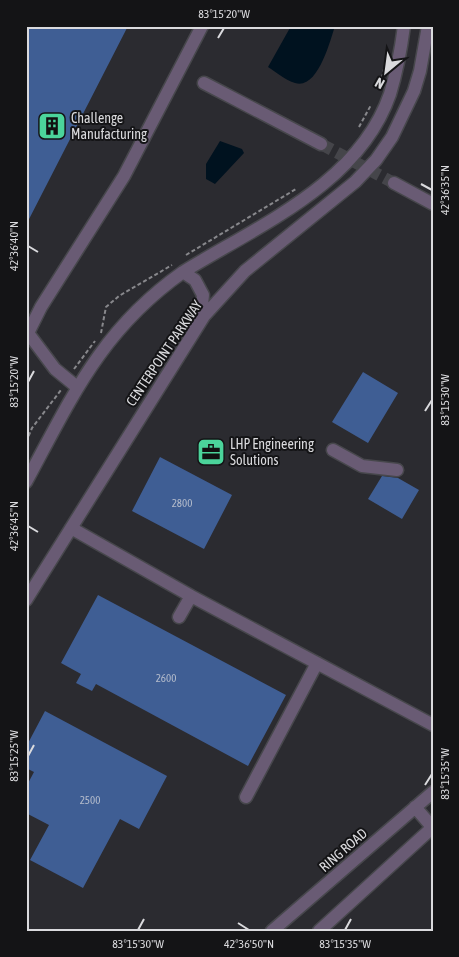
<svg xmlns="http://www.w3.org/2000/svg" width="459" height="957" viewBox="0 0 459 957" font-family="'Asap Condensed',sans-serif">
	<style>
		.water { fill: #00121f }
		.building { fill: #3f5e94 }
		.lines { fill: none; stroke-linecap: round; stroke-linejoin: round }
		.minor-tunnel { stroke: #45454a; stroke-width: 12; stroke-dasharray: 12 6; stroke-linecap: butt }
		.minor-casing { stroke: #47474c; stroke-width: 15 }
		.path { stroke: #88888c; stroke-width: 2; stroke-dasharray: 4 2.5; stroke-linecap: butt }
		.minor { stroke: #695b74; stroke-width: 12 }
		.ticks { fill: none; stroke: #dadadd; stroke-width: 2 }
		.labels { text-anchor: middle; stroke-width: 4; stroke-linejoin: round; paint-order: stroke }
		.number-label { font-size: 11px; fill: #b3bbcb }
		.poi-label { font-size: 14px; fill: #dadadd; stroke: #141416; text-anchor: start }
		.street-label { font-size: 14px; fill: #dadadd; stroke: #141416 }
		.neatline { fill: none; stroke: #dadadd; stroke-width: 2 }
		.ticks-label { font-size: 12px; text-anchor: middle; fill: #dadadd }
	</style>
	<rect width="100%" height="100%" fill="#2b2b30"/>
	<path class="water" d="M 291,26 L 335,26 C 330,41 318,90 295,83 C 285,80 276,72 268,67 Z
		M 220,141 L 242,149 L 244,153 L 215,184 L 206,179 L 206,164 Z"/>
	<path class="building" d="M 26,26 L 128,26 L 26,225 Z
		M 363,372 L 398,393 L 368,443 L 332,422 Z
		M 160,457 L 232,495 L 204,549 L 132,511 Z
		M 382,476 L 398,478 L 419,490 L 402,519 L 368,499 Z
		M 98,595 L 286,695 L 248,766 L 96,684 L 92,691 L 76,683 L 81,674 L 61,663 Z
		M 45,711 L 167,776 L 139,829 L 120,819 L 83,888 L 30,860 L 49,825 L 26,813 L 26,787 L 34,772 L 26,768 L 26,747 Z"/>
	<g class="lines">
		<path class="minor-tunnel" d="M 321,144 L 394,183"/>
		<defs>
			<path id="minor" d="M 204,83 L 321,144
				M 394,183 L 433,204
				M 183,272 L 195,280 L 203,295 L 202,304 L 188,325
				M 77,387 L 55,369 L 28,333 L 41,307 L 124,176 L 202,26
				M 333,450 L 362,466 L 397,470
				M 26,482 C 72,397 101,330 183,272 C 259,225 359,184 390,94 C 397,71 401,49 404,26
				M 71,528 L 191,596 L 433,725
				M 26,600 L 204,316 L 245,271 L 355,182 L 376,160 L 392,137 L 414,91 L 420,71 L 428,26
				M 179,617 L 191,596
				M 246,797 L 317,663
				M 415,807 L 433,828
				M 272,931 L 433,792
				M 319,931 L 433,827"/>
		</defs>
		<use href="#minor" class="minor-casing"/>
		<path class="path" d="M 382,78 L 386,60
			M 359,127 L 371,105
			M 186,255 L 296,189
			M 101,333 L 106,307 L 119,296 L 172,265
			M 74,369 L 95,341
			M 26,442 L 32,428 L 61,390"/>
		<use href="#minor" class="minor"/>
	</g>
	<path class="ticks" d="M 218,38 L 224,28M 421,184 L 432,190M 28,246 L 38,252M 28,382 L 34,371M 425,411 L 432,400M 28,526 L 38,532M 28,756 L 34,745M 425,785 L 432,774M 238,923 L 249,930M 138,930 L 144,919M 345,930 L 351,919"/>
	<defs>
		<symbol id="building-square" viewBox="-11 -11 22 22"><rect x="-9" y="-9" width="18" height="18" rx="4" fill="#4bd49b" stroke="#141416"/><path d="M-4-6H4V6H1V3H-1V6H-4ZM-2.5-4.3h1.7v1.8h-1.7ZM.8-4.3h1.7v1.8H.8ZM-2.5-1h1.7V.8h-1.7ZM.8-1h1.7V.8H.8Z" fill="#111"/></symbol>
		<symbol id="office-square" viewBox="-11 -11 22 22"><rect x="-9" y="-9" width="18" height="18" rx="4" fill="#4bd49b" stroke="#141416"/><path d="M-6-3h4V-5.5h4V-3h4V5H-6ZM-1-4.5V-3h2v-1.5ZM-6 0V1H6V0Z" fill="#111"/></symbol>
	</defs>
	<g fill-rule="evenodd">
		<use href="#building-square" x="36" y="110" width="32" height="32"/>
		<use href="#office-square" x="195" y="436" width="32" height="32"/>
	</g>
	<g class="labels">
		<g class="number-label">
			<text x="182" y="507">2800</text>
			<text x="166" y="682">2600</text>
			<text x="90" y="804">2500</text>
		</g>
		<g class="poi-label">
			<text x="71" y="123">Challenge<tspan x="71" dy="16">Manufacturing</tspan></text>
			<text x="230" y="449">LHP Engineering<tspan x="230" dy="16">Solutions</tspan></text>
		</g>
		<g class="street-label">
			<text transform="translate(164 353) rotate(-56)" y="5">CENTERPOINT PARKWAY</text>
			<text transform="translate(343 850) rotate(-41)" y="5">RING ROAD</text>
		</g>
	</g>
	<rect width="459" height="957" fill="none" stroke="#141416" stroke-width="55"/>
	<g transform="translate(386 72) rotate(209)" stroke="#141416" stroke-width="4" paint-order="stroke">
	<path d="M0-4L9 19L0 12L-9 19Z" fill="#dadadd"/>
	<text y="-8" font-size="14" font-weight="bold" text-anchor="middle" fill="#dadadd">N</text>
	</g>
	<rect x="28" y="28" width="404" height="902" class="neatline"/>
	<g class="ticks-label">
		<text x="224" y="18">83°15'20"W</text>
		<text transform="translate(445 190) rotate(-90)" y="4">42°36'35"N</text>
		<text transform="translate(14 246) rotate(-90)" y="4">42°36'40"N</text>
		<text transform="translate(14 382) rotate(-90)" y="4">83°15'20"W</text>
		<text transform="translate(445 400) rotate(-90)" y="4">83°15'30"W</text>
		<text transform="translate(14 526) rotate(-90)" y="4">42°36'45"N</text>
		<text transform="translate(14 756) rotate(-90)" y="4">83°15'25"W</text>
		<text transform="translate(445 774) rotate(-90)" y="4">83°15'35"W</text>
		<text x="138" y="948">83°15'30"W</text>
		<text x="249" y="948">42°36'50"N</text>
		<text x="345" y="948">83°15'35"W</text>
	</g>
</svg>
